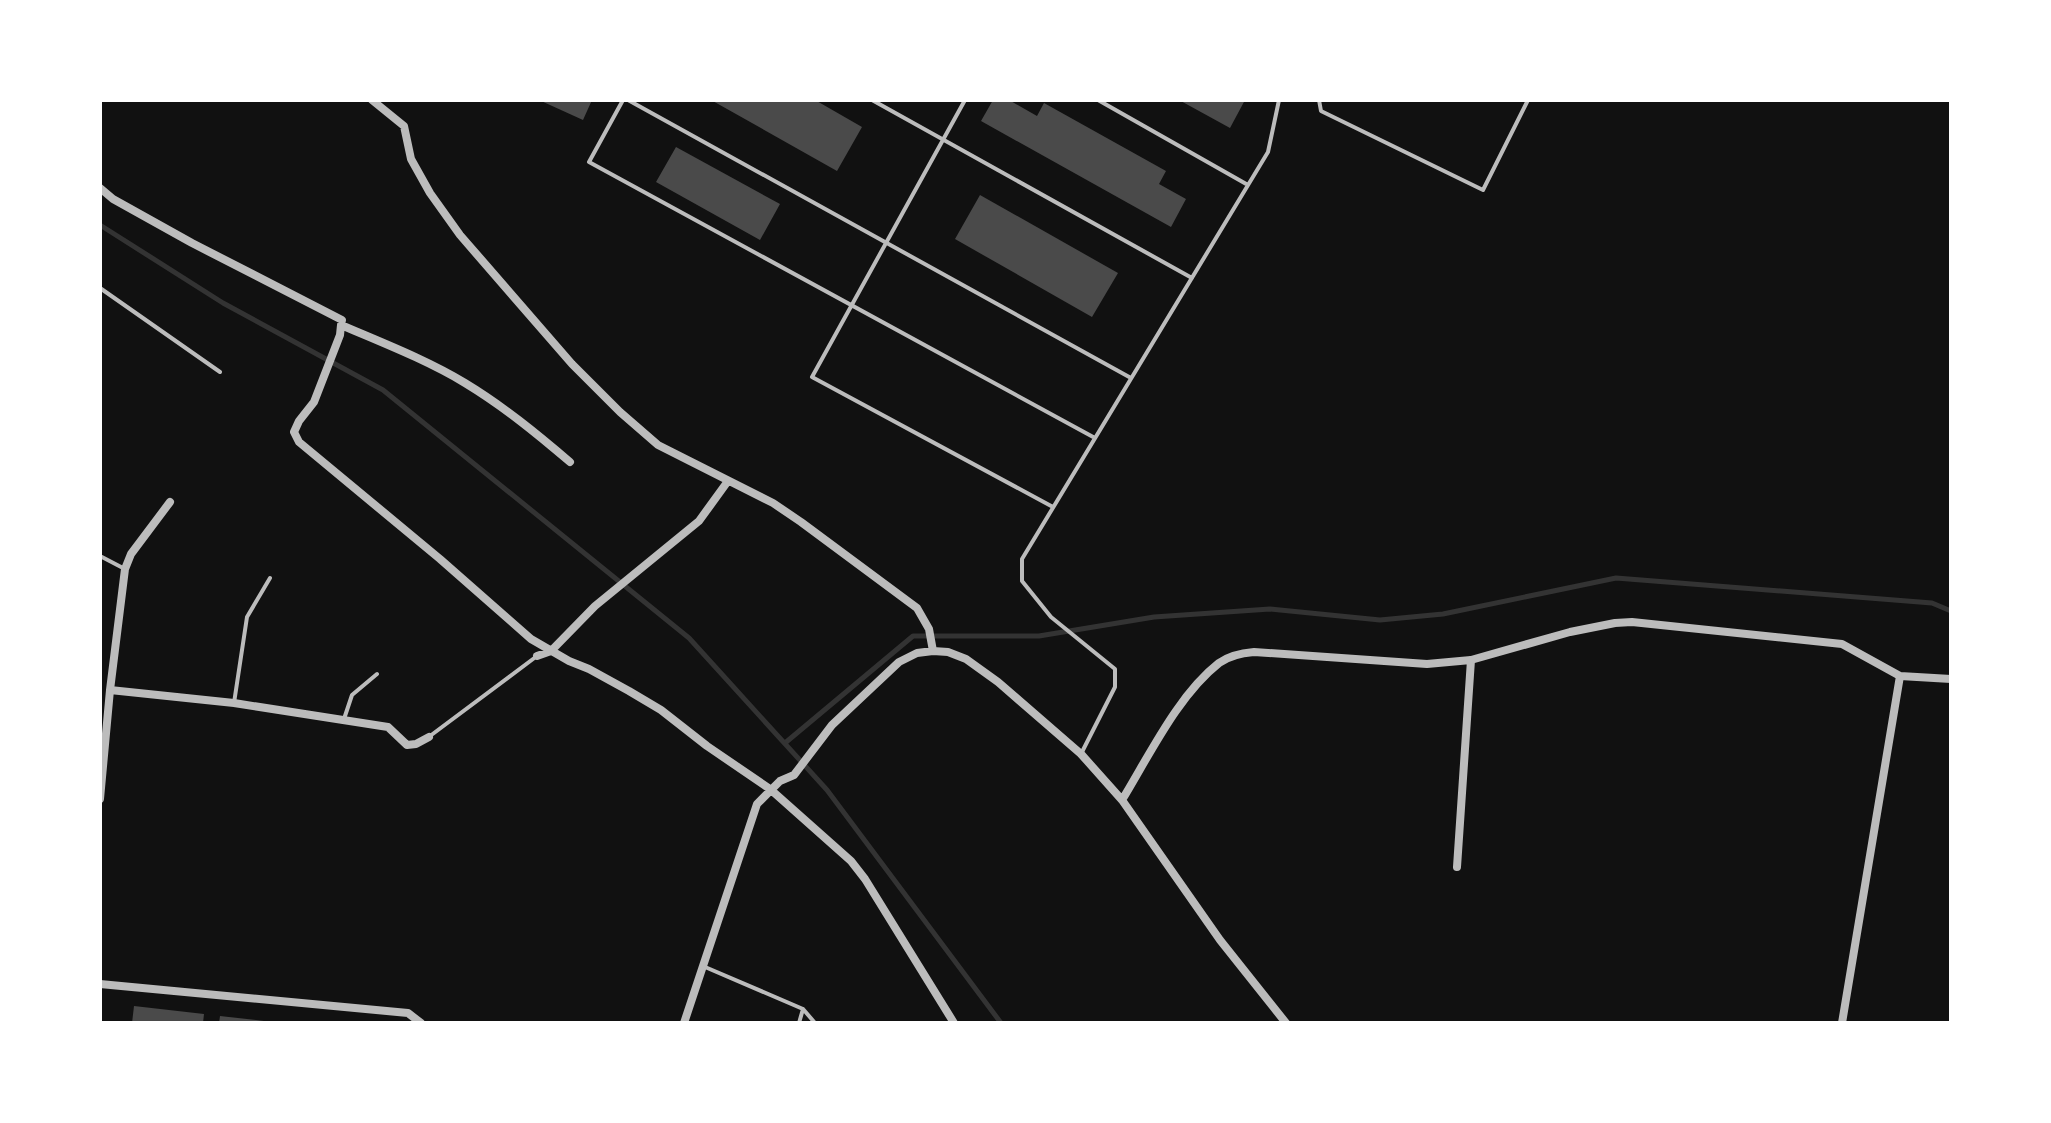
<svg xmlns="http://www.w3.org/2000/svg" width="2051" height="1123" viewBox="0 0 2051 1123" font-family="Inter,sans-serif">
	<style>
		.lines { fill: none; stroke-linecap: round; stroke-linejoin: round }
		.stream { stroke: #333; stroke-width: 5 }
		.building { fill: #4a4a4a }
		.service { stroke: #bcbcbc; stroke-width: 4 }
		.minor { stroke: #bcbcbc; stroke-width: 8 }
	</style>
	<rect width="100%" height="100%" fill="#111"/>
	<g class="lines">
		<path class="stream" d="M 100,225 L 223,303 L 383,390 L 689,638 L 827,790 L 1001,1023
			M 785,743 L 913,636 L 1039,636 L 1154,617 L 1270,609 L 1380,620 L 1443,614 L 1616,578 L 1932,603 L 1951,611"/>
	</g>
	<path class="building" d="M 539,100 L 592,100 L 583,120 Z
		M 711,100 L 815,100 L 862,127 L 837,171 Z
		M 993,100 L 1009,100 L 1037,116 L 1044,103 L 1166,171 L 1159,184 L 1186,199 L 1171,227 L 981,121 Z
		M 1179,100 L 1245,100 L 1230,128 Z
		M 676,147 L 780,204 L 760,240 L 656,182 Z
		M 980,195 L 1118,273 L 1092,317 L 955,239 Z
		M 134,1006 L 204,1014 L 203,1023 L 132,1023 Z
		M 220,1016 L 264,1021 L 264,1023 L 219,1023 Z"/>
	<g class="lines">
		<path class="service" d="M 623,100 L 589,162 L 1095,438
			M 628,100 L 1131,378
			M 872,100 L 1192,278
			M 965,100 L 812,377 L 1053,507
			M 1098,100 L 1248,185
			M 1319,100 L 1321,111 L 1483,190 L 1528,100
			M 100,288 L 220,372
			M 100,556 L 123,568
			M 234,703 L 247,617 L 270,578
			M 344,719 L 352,695 L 377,674
			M 430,736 L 537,656
			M 1082,752 L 1115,687 L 1115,669 L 1051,617 L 1022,581 L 1022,559 L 1268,152 L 1279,100
			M 705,967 L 803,1009 L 815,1023
			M 799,1023 L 803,1009"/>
		<path class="minor" d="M 372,100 L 404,126 L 411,159 L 430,193 L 460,235 L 572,364 L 620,412 L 658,445 L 773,503 L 801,522 L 917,608 L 929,629 L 933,651
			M 100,188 L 113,199 L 192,243 L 342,320 L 341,325 C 383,343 427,360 465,383 C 503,406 536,433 570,462
			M 341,325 L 340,335 L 314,402 L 299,421 L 294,432 L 299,442 L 440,559 L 531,639 L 569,661 L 589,669 L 629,691 L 661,710 L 707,746 L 770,789 L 851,861 L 865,879 L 954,1023
			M 537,656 L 551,651 L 595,606 L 699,521 L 728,481
			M 110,690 L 234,703 L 388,727 L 407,745 L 416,744 L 429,737
			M 100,799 L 110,690 L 125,569 L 131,554 L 170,502
			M 1122,800 C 1149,756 1178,695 1219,663 C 1230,655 1242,653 1254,652 L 1427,664 L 1471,660 L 1570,632 L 1615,623 L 1632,622 L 1842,644 L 1900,676 L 1951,679
			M 1457,867 L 1471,660
			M 100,984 L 408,1013 L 421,1023
			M 684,1023 L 757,804 L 780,781 L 794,775 L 832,725 L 899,662 L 917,653 L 933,651 L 948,652 L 966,659 L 998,682 L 1081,754 L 1122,800 L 1220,940 L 1286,1023
			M 1842,1023 L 1900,676"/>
	</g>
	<rect width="2051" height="1123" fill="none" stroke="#ffffff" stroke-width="204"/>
</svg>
